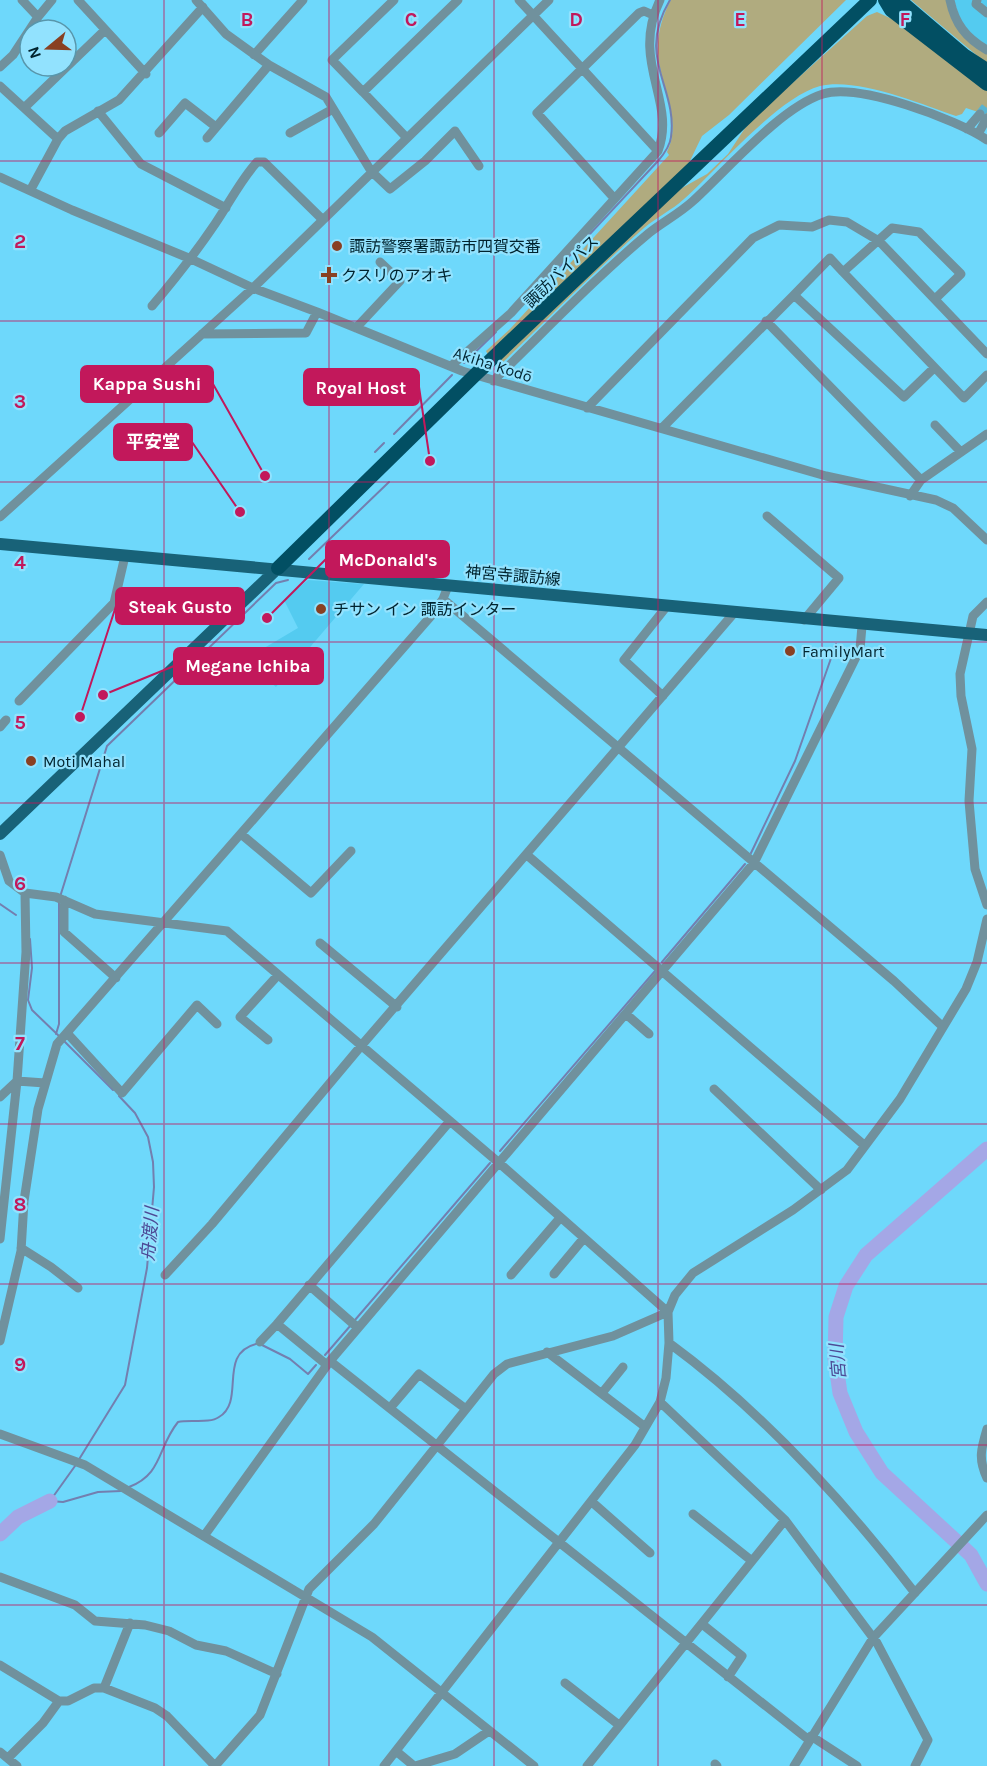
<svg xmlns="http://www.w3.org/2000/svg" width="987" height="1766" viewBox="0 0 987 1766" font-family="Karla,'Noto Sans JP',sans-serif">
	<style>
		.built { fill: #54cbf0 }
		.green { fill: #b0ab7f }
		.lines { fill: none; stroke-linecap: round; stroke-linejoin: round }
		.stream { stroke: #737faf; stroke-width: 2 }
		.river { stroke: #a4a7e6; stroke-width: 15 }
		.minor-tunnel { stroke: #58b4d2; stroke-width: 9; stroke-dasharray: 9 4.5; stroke-linecap: butt }
		.minor { stroke: #70919d; stroke-width: 9 }
		.major { stroke: #186278; stroke-width: 12 }
		.highway { stroke: #024f63; stroke-width: 14 }
		.grid { fill: none; stroke: #c2185b; stroke-width: 1.5; stroke-opacity: 0.55 }
		.poi-dot { fill: #894022; stroke: #92e2fe; stroke-width: 2 }
		.labels { text-anchor: middle; stroke-width: 4.5; stroke-linejoin: round; paint-order: stroke }
		.poi-label { font-size: 16px; fill: #00232e; stroke: #92e2fe; text-anchor: start }
		.street-label { font-size: 16px; fill: #00232e; stroke: #92e2fe }
		.water-label { font-size: 18px; font-style: italic; fill: #4d4a96; stroke: #92e2fe }
		.grid-label { font-size: 20px; text-anchor: middle; font-weight: bold; fill: #c2185b; stroke: #92e2fe; stroke-width: 4.5; stroke-linejoin: round; paint-order: stroke }
		.leader { fill: none; stroke: #c2185b; stroke-width: 2 }
		.callout-dot { fill: #c2185b; stroke: #92e2fe; stroke-width: 2 }
		.callout { fill: #c2185b; stroke: #c2185b; stroke-width: 2 }
		.callout-label { font-size: 18px; text-anchor: middle; font-weight: bold; fill: #fff }
	</style>
	<rect width="100%" height="100%" fill="#6ed8fb"/>
	<path class="built" d="M 954,0 L 987,0 L 987,46 L 978,41 L 961,22 Z
		M 308,580 L 364,584 L 276,687 L 244,660 L 298,628 L 284,600 Z"/>
	<path class="green" d="M 671,0 L 846,0 L 729,115 L 702,136 L 688,165 L 488,355 L 486,351 L 510,329 L 669,155 L 667,152 C 683,119 660,87 658,53 C 657,34 662,16 671,0 Z
		M 911,0 L 947,0 L 947,5 L 987,54 L 987,64 Z
		M 877,12 L 892,19 L 987,86 L 987,115 L 966,108 L 962,114 L 956,116 C 921,104 857,77 820,86 C 777,98 719,168 684,199 C 672,210 657,217 644,228 C 594,271 547,320 499,366 L 497,363 L 680,189 L 707,174 L 728,154 L 749,122 L 867,16 Z"/>
	<g class="lines">
		<path class="stream" d="M 546,281 L 658,161 C 664,154 670,146 671,137 C 678,87 635,58 670,0
			M 464,363 L 496,332
			M 394,434 L 452,375
			M 375,452 L 384,443
			M 309,559 L 389,482
			M 751,853 L 795,761 L 836,644
			M 60,897 L 107,746 L 276,583 L 288,580
			M 0,904 L 16,915
			M 30,939 L 32,968 L 28,1000 L 32,1010 L 60,1037
			M 662,962 L 745,864
			M 56,1034 L 59,1024 L 59,902
			M 64,1041 L 113,1090
			M 500,1151 L 655,971
			M 355,1320 L 490,1163
			M 262,1345 L 290,1359 L 308,1374 L 316,1365
			M 325,1355 L 351,1325
			M 78,1461 L 125,1385 L 147,1268 L 154,1187 L 153,1162 L 148,1137 L 135,1113 L 119,1096
			M 129,1487 C 163,1474 157,1448 178,1422 C 190,1419 209,1424 219,1417 C 246,1401 217,1354 256,1344
			M 50,1501 L 75,1466
			M 50,1501 L 63,1502 L 98,1492 L 121,1491"/>
		<path class="river" d="M 987,1149 L 866,1255 L 846,1286 L 836,1317 L 835,1358 L 840,1393 L 856,1432 L 882,1473 L 971,1555 L 987,1584
			M 0,1534 L 18,1517 L 50,1501"/>
		<path class="minor-tunnel" d="M 980,114 L 987,105"/>
		<path class="minor" d="M 78,0 L 146,74
			M 196,0 L 226,34 L 269,65 L 326,97 L 371,171 L 390,189 L 425,161 L 455,131 L 479,166
			M 519,0 L 658,151
			M 950,0 C 955,24 966,38 987,50
			M 977,0 L 976,4 L 987,13
			M 38,17 L 52,0
			M 254,55 L 303,0
			M 0,67 L 13,55 L 38,17 L 22,0
			M 0,86 L 58,139
			M 363,92 L 332,60 L 394,0
			M 24,108 L 105,30
			M 98,111 L 141,164 L 226,208
			M 967,129 L 980,114
			M 159,133 L 185,103 L 216,127
			M 290,133 L 333,109
			M 978,134 L 987,118
			M 406,137 L 363,92 L 458,0
			M 207,138 L 269,65
			M 0,177 L 72,210 L 191,259 L 253,288 L 317,312 L 462,371 L 826,476 L 936,500 L 953,508 L 987,540
			M 31,189 L 58,139 L 65,131 L 119,100 L 203,7
			M 614,198 L 537,113 L 639,13 L 644,11 L 653,15
			M 794,295 L 830,258 L 843,272
			M 935,299 L 961,274 L 919,232 L 892,228 L 843,272 L 964,398 L 987,375
			M 152,306 C 175,279 196,252 215,224 C 230,202 240,181 257,162 L 264,162 L 322,219
			M 766,321 L 921,480 L 910,496
			M 356,328 L 400,281 L 380,262
			M 202,334 L 306,333 L 317,312
			M 451,366 L 511,313 L 658,151 C 677,101 630,62 660,0
			M 493,381 C 544,332 595,278 649,233 C 663,222 680,213 693,201 C 727,170 781,107 823,94 C 859,83 956,119 987,140
			M 587,408 L 753,238 L 779,225 L 812,227 L 829,220 L 847,222 L 879,241 L 987,354
			M 935,425 L 960,451
			M 662,428 L 794,295 L 904,397 L 934,368
			M 921,480 L 987,434
			M 767,516 L 839,578 L 804,620
			M 0,517 L 253,288 L 549,0
			M 443,599 L 894,981 L 943,1027
			M 987,602 L 973,616 L 960,674 L 961,696 L 972,749 L 969,801 L 975,869 L 987,905
			M 663,696 L 624,660 L 667,606
			M 19,701 L 114,603 L 125,556
			M 0,727 L 6,720
			M 241,834 L 311,893 L 351,851
			M 0,855 L 9,881 L 25,893 L 56,897 L 95,914 L 227,931 L 498,1162 L 668,1312
			M 527,855 L 864,1145
			M 64,900 L 64,932 L 116,978
			M 320,943 L 397,1007
			M 626,1014 L 649,1034
			M 67,1033 L 122,1093 L 197,1005 L 217,1024
			M 268,1040 L 240,1017 L 278,975
			M 17,1081 L 45,1083
			M 714,1089 L 821,1190
			M 0,1097 L 17,1081
			M 0,1239 L 17,1081 L 26,952 L 25,893
			M 21,1248 L 51,1267 L 78,1288
			M 554,1274 L 584,1238
			M 165,1275 L 212,1224 L 361,1046 L 734,613
			M 511,1275 L 560,1218
			M 309,1285 L 358,1328
			M 0,1341 L 21,1251 L 24,1201 L 38,1109 L 57,1044 L 431,616 L 443,599 L 448,586
			M 260,1342 L 277,1324
			M 669,1343 C 763,1412 844,1501 915,1593
			M 547,1352 L 644,1426
			M 330,1361 L 809,1740
			M 327,1365 L 277,1324 L 450,1121
			M 602,1393 L 623,1367
			M 660,1402 L 785,1520 L 877,1643 L 928,1740 L 915,1766
			M 390,1408 L 419,1374 L 466,1409
			M 987,1429 C 981,1449 978,1459 987,1478
			M 0,1434 L 85,1465 L 372,1637 L 534,1766
			M 592,1502 L 650,1553
			M 693,1514 L 752,1561
			M 204,1536 L 330,1361 L 754,863 L 860,649 L 862,626
			M 0,1577 L 75,1605 L 95,1621 L 145,1625 L 169,1631 L 196,1645 L 226,1651 L 277,1674
			M 702,1624 L 742,1656 L 728,1677
			M 0,1665 L 59,1701 L 68,1701 L 94,1688 L 104,1688 L 155,1708 L 167,1716 L 215,1766
			M 565,1683 L 619,1725
			M 104,1688 L 130,1623
			M 811,1736 L 857,1766
			M 396,1751 L 414,1766
			M 0,1752 L 17,1766
			M 8,1758 L 43,1723 L 59,1701
			M 715,1764 L 717,1766
			M 215,1766 L 260,1715 L 309,1589 L 374,1524 L 494,1374 L 507,1364 L 613,1336 L 668,1312
			M 384,1766 L 635,1445 L 660,1402 L 666,1378 L 669,1343 L 668,1312 L 675,1295 L 693,1273 L 793,1210 L 847,1170 L 900,1099 L 966,989 L 977,962 L 987,919
			M 415,1766 L 455,1754 L 489,1731
			M 587,1766 L 785,1520
			M 794,1766 L 873,1638 L 987,1515"/>
		<path class="major" d="M 0,544 L 987,635
			M 0,834 L 278,568"/>
		<path class="highway" d="M 885,0 L 891,10 L 987,84
			M 899,0 L 965,56 L 987,70
			M 278,568 L 475,375 L 870,0"/>
	</g>
	<path class="grid" d="M 164,0 L 164,1766M 329,0 L 329,1766M 494,0 L 494,1766M 658,0 L 658,1766M 822,0 L 822,1766M 0,161 L 987,161M 0,321 L 987,321M 0,482 L 987,482M 0,642 L 987,642M 0,803 L 987,803M 0,963 L 987,963M 0,1124 L 987,1124M 0,1284 L 987,1284M 0,1445 L 987,1445M 0,1605 L 987,1605"/>
	<g class="poi-dot">
		<circle cx="337" cy="246" r="6"/>
		<path d="M326 266h6v6h6v6h-6v6h-6v-6h-6v-6h6z"/>
		<circle cx="321" cy="609" r="6"/>
		<circle cx="790" cy="651" r="6"/>
		<circle cx="31" cy="761" r="6"/>
	</g>
	<g class="labels">
		<g class="poi-label">
			<text x="349" y="252">諏訪警察署諏訪市四賀交番</text>
			<text x="341" y="281">クスリのアオキ</text>
			<text x="333" y="615">チサン イン 諏訪インター</text>
			<text x="802" y="657">FamilyMart</text>
			<text x="43" y="767">Moti Mahal</text>
		</g>
		<g class="street-label">
			<text transform="translate(561 271) rotate(-44)" y="6">諏訪バイパス</text>
			<text transform="translate(493 364) rotate(18)" y="6">Akiha Kodō</text>
			<text transform="translate(513 575) rotate(5)" y="6">神宮寺諏訪線</text>
		</g>
		<g class="water-label">
			<text transform="translate(150 1234) rotate(-85)" y="6">舟渡川</text>
			<text transform="translate(838 1362) rotate(-95)" y="6">宮川</text>
		</g>
	</g>
	<g class="grid-label">
		<text x="247" y="26">B</text>
		<text x="411" y="26">C</text>
		<text x="576" y="26">D</text>
		<text x="740" y="26">E</text>
		<text x="905" y="26">F</text>
		<text x="20" y="248">2</text>
		<text x="20" y="408">3</text>
		<text x="20" y="569">4</text>
		<text x="20" y="729">5</text>
		<text x="20" y="890">6</text>
		<text x="20" y="1050">7</text>
		<text x="20" y="1211">8</text>
		<text x="20" y="1371">9</text>
	</g>
	<path class="leader" d="M265 476L213 384M430 461L419 387M240 512L192 442M267 618L326 559M80 717L116 606M103 695L174 666"/>
	<g class="callout-dot">
		<circle cx="265" cy="476" r="6"/>
		<circle cx="430" cy="461" r="6"/>
		<circle cx="240" cy="512" r="6"/>
		<circle cx="267" cy="618" r="6"/>
		<circle cx="80" cy="717" r="6"/>
		<circle cx="103" cy="695" r="6"/>
	</g>
	<g class="callout">
		<rect x="81" y="366" width="132" height="36" rx="6"/>
		<rect x="304" y="369" width="115" height="36" rx="6"/>
		<rect x="114" y="424" width="78" height="36" rx="6"/>
		<rect x="326" y="541" width="123" height="36" rx="6"/>
		<rect x="116" y="588" width="128" height="36" rx="6"/>
		<rect x="174" y="648" width="149" height="36" rx="6"/>
	</g>
	<g class="callout-label">
		<text x="147" y="390">Kappa Sushi</text>
		<text x="361" y="394">Royal Host</text>
		<text x="153" y="448">平安堂</text>
		<text x="388" y="566">McDonald's</text>
		<text x="180" y="613">Steak Gusto</text>
		<text x="248" y="672">Megane Ichiba</text>
	</g>
	<g transform="translate(48 48) rotate(251)"><circle r="28" fill="#92e2fe" stroke="#5896ab" stroke-width="1.5"/>
	<path d="M0-4.5L10 22L0 15L-10 22Z" fill="#894022"/>
	<text y="-9" font-size="16" font-weight="bold" text-anchor="middle" fill="#00232e">N</text>
	</g>
</svg>
